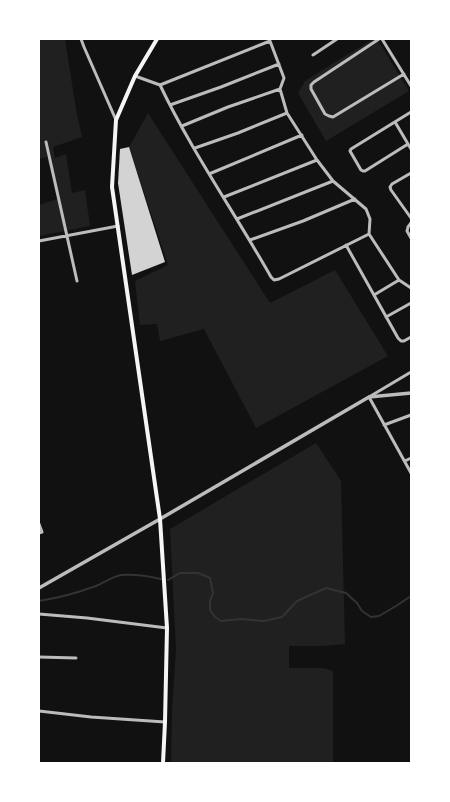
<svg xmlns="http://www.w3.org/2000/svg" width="450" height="802" viewBox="0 0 450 802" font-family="Arial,sans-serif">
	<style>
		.green { fill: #202020 }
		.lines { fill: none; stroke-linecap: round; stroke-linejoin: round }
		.stream { stroke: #333; stroke-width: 2 }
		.building { fill: #d3d3d3 }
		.minor { stroke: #bcbcbc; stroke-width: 3 }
		.tertiary { stroke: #bcbcbc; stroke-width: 3.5 }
		.secondary { stroke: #f5f5f5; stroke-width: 4 }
	</style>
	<rect width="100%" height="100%" fill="#111"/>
	<path class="green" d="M 39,39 L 65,39 L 76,109 L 82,137 L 53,147 L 55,158 L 66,154 L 72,193 L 85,190 L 90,226 L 39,236 L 39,205 L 57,199 L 47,157 L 39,159 Z
		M 374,39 L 377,39 L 409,91 L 326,141 L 298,93 L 305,81 L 335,62 Z
		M 148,113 L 270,303 L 335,270 L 388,356 L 256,428 L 204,329 L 160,341 L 157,324 L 140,325 L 135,281 L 168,265 L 129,147 Z
		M 316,443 L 341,481 L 345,644 L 323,646 L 289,646 L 289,668 L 323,668 L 333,671 L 333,763 L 171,763 L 172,710 L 176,649 L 170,529 Z"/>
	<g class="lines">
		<path class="stream" d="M 168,580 L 180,573 L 198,573 L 210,578 L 213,593 L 210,601 L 210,610 L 215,617 L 221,621 L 241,619 L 264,621 L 282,617 L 297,601 L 326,588 L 346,593 L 357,603 L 362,611 L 371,617 L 379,616 L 396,606 L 411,596
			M 39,601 C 58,598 77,593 96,586 C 103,583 114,576 121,575 C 135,574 148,576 161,579"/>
	</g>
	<path class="building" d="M 129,147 L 165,262 L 132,275 L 118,183 L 120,149 Z"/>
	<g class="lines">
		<path class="minor" d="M 81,39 L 84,47 L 116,120
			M 379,39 L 314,82 L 311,85 L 311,89 L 325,114 L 329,116 L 333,117 L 404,74
			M 382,39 L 411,86
			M 313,55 L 337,39
			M 135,76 L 160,85 L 270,41 L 284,78 L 280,89 L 287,113 L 317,160 L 333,181 L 366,209 L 370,219 L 369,234 L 399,280 L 411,288
			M 160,85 C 192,152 235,213 271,277 L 274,280 L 279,279 L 369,234
			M 170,105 L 221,87 L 279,64
			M 395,122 L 411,149
			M 182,126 L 228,107 L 280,89
			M 46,142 L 77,281
			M 408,144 L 365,171 L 363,171 L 361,170 L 350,151 L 351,149 L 411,112
			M 195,148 L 238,133 L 287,113
			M 411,173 L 392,184 L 390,187 L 391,190 L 411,218
			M 209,174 L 302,135
			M 224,197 L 317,160
			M 237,219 L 333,181
			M 411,223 L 408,227 L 407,231 L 411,238
			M 250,240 L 303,221 L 355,199
			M 39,241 L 118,226
			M 346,245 L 398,338 L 401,341 L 404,341 L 411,337
			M 374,295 L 399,280
			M 386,317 L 411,303
			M 411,372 L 369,397 L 411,473
			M 384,425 L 411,415
			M 405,461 L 411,458
			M 39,524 L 42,532 L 39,533
			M 39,614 L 87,618 L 167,628
			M 39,657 L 76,658
			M 39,711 L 91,717 L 165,722"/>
		<path class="tertiary" d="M 39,588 L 160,519 L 369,397 L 411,393"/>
		<path class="secondary" d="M 157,39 L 135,76 L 116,120 L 112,187 L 160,519 L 167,628 L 165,722 L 163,763"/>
	</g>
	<rect width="450" height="802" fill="none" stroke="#ffffff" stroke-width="80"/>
</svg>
